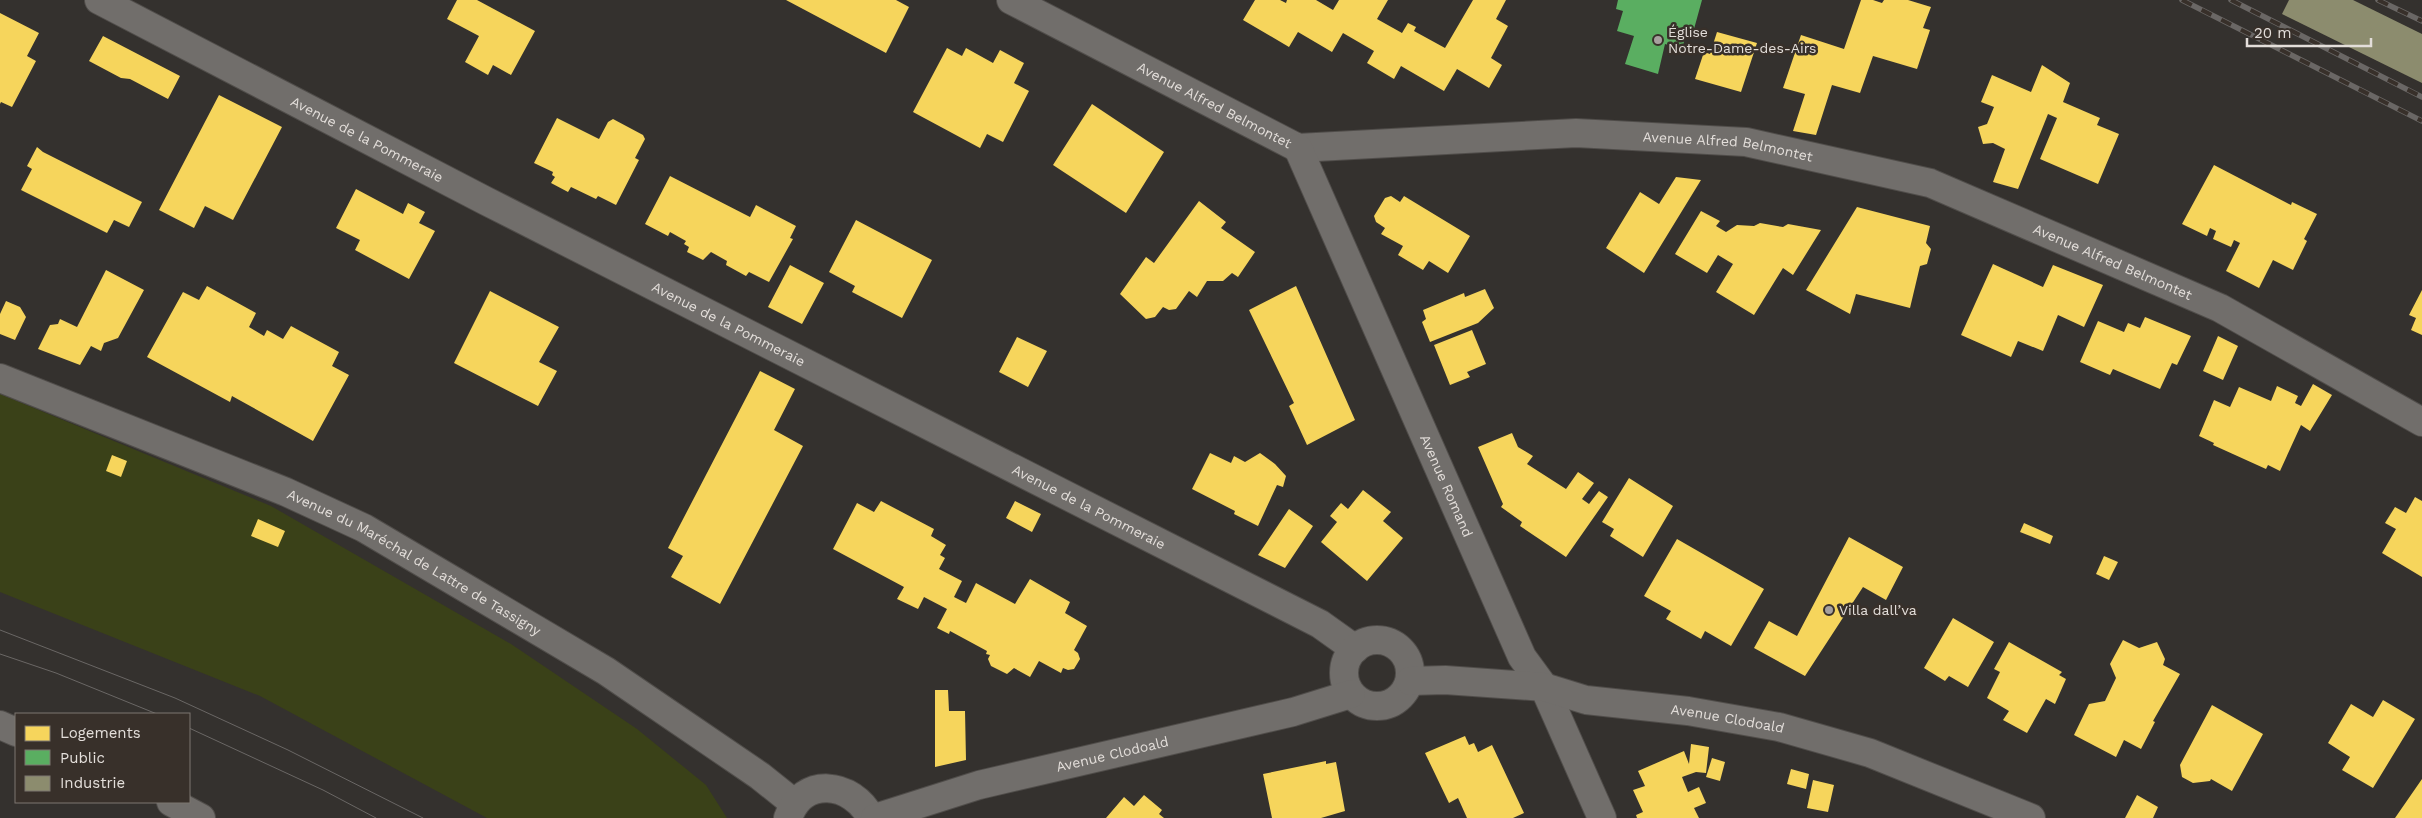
<svg xmlns="http://www.w3.org/2000/svg" width="2422" height="818" viewBox="0 0 2422 818" font-family="'Work Sans',sans-serif">
	<style>
		.green { fill: #3a4118 }
		.homes { fill: #f6d55c }
		.public { fill: #5aae61 }
		.industry { fill: #8c8c6e }
		.lines { fill: none; stroke-linecap: round; stroke-linejoin: round }
		.minor-casing { stroke: #504d4a; stroke-width: 30 }
		.minor { stroke: #716e6b; stroke-width: 28 }
		.tram { stroke: #6a6765; stroke-width: 1 }
		.rail-casing { stroke: #6a6765; stroke-width: 5.5 }
		.rail { stroke: #38302a; stroke-width: 4; stroke-dasharray: 11; stroke-linecap: butt }
		.poi-dot { fill: #a6a19e; stroke: #38302a; stroke-width: 2 }
		.labels { text-anchor: middle; stroke-width: 5; stroke-linejoin: round; paint-order: stroke }
		.poi-label { font-size: 14px; fill: #e3deda; stroke: #38302a; text-anchor: start }
		.street-label { font-size: 14px; fill: #e3deda; stroke: #38302a }
	</style>
	<rect width="100%" height="100%" fill="#34312e"/>
	<path class="green" d="M 0,394 L 271,506 L 511,644 L 637,729 L 706,785 L 727,818 L 487,818 L 260,696 L 0,592 Z"/>
	<path class="homes" d="M 457,0 L 477,0 L 535,31 L 511,75 L 493,65 L 488,75 L 465,62 L 479,36 L 447,19 Z
		M 786,0 L 896,0 L 909,7 L 886,53 Z
		M 1255,0 L 1280,0 L 1286,3 L 1287,0 L 1316,0 L 1333,10 L 1339,0 L 1388,0 L 1377,19 L 1402,33 L 1408,23 L 1416,27 L 1414,31 L 1445,48 L 1473,0 L 1506,0 L 1496,19 L 1508,26 L 1491,58 L 1502,65 L 1489,88 L 1457,69 L 1444,91 L 1401,66 L 1394,79 L 1367,63 L 1374,51 L 1343,33 L 1332,52 L 1298,32 L 1289,47 L 1243,20 Z
		M 1861,0 L 1873,0 L 1882,3 L 1884,0 L 1908,0 L 1931,7 L 1923,28 L 1930,30 L 1917,69 L 1873,56 L 1860,93 L 1832,85 L 1816,135 L 1793,131 L 1805,94 L 1783,88 L 1801,35 L 1844,49 Z
		M 0,13 L 39,33 L 27,56 L 36,61 L 12,107 L 1,102 L 0,104 Z
		M 1717,32 L 1757,43 L 1741,92 L 1695,79 L 1704,52 L 1710,54 Z
		M 103,36 L 180,76 L 168,99 L 130,79 L 121,78 L 89,61 Z
		M 947,48 L 962,56 L 966,48 L 993,63 L 1000,50 L 1024,63 L 1014,83 L 1029,91 L 1003,142 L 987,134 L 980,148 L 913,112 Z
		M 2042,65 L 2070,83 L 2063,102 L 2100,118 L 2097,125 L 2119,134 L 2098,184 L 2040,159 L 2057,118 L 2048,114 L 2018,189 L 1993,182 L 2005,149 L 1993,143 L 1983,144 L 1978,127 L 1987,124 L 1994,107 L 1981,102 L 1992,75 L 2031,92 Z
		M 219,95 L 282,127 L 233,220 L 205,206 L 194,228 L 159,210 Z
		M 1092,104 L 1164,152 L 1126,213 L 1053,165 Z
		M 557,118 L 599,139 L 608,122 L 613,119 L 643,135 L 645,139 L 635,158 L 639,160 L 616,205 L 598,196 L 596,199 L 571,187 L 568,192 L 551,183 L 555,177 L 552,175 L 553,172 L 534,163 Z
		M 37,147 L 43,152 L 142,202 L 129,227 L 114,220 L 107,233 L 21,190 L 32,169 L 27,166 Z
		M 2214,165 L 2291,205 L 2292,202 L 2317,214 L 2304,239 L 2307,241 L 2293,270 L 2273,260 L 2259,288 L 2226,271 L 2240,243 L 2234,240 L 2231,247 L 2213,239 L 2216,231 L 2210,228 L 2207,236 L 2182,224 Z
		M 670,176 L 750,217 L 756,205 L 796,226 L 790,238 L 793,239 L 769,282 L 749,272 L 746,276 L 726,265 L 727,261 L 711,252 L 703,260 L 687,252 L 689,247 L 684,244 L 686,241 L 670,232 L 668,236 L 645,224 Z
		M 1676,177 L 1701,180 L 1644,273 L 1606,248 L 1640,192 L 1659,204 Z
		M 356,189 L 403,214 L 408,203 L 425,212 L 419,223 L 435,231 L 409,279 L 355,250 L 360,240 L 336,228 Z
		M 1391,196 L 1400,202 L 1404,196 L 1470,236 L 1448,273 L 1429,261 L 1423,270 L 1398,255 L 1403,246 L 1381,234 L 1385,228 L 1376,222 L 1374,216 L 1385,198 Z
		M 1199,201 L 1226,222 L 1221,228 L 1255,252 L 1238,277 L 1232,273 L 1223,281 L 1207,281 L 1197,297 L 1189,291 L 1176,309 L 1169,310 L 1163,307 L 1155,317 L 1146,319 L 1120,294 L 1146,257 L 1154,263 Z
		M 1857,207 L 1930,226 L 1926,243 L 1931,249 L 1927,264 L 1920,266 L 1910,308 L 1856,294 L 1850,314 L 1806,290 Z
		M 1701,211 L 1720,221 L 1716,226 L 1726,232 L 1737,225 L 1754,226 L 1760,223 L 1783,227 L 1788,224 L 1821,230 L 1793,275 L 1783,268 L 1754,315 L 1716,292 L 1733,264 L 1718,255 L 1707,273 L 1675,254 Z
		M 856,220 L 932,260 L 902,318 L 852,292 L 855,286 L 829,272 Z
		M 1993,264 L 2043,287 L 2053,265 L 2103,285 L 2084,327 L 2058,315 L 2043,351 L 2018,341 L 2011,357 L 1961,335 Z
		M 790,265 L 824,283 L 802,324 L 768,307 Z
		M 106,270 L 144,290 L 118,338 L 104,343 L 101,351 L 91,346 L 80,365 L 38,349 L 50,325 L 58,324 L 60,319 L 77,327 Z
		M 207,286 L 256,313 L 249,327 L 264,336 L 267,330 L 283,339 L 291,326 L 339,352 L 332,366 L 349,375 L 313,441 L 232,396 L 230,402 L 147,357 L 183,292 L 199,300 Z
		M 1296,286 L 1355,420 L 1307,445 L 1289,406 L 1294,403 L 1249,310 Z
		M 1485,289 L 1494,308 L 1478,323 L 1430,342 L 1422,322 L 1426,319 L 1423,310 L 1464,293 L 1465,297 Z
		M 2422,290 L 2422,335 L 2411,330 L 2416,318 L 2409,315 Z
		M 490,291 L 559,327 L 539,362 L 557,371 L 538,406 L 454,363 Z
		M 6,301 L 20,307 L 26,317 L 15,340 L 0,334 L 0,314 Z
		M 2145,317 L 2191,336 L 2177,365 L 2172,363 L 2160,389 L 2113,369 L 2110,375 L 2080,362 L 2098,321 L 2124,332 L 2128,323 L 2140,328 Z
		M 1472,330 L 1486,364 L 1467,372 L 1470,377 L 1450,385 L 1434,345 Z
		M 2218,336 L 2238,346 L 2223,380 L 2203,371 Z
		M 1017,337 L 1047,351 L 1028,387 L 999,372 Z
		M 760,371 L 795,389 L 774,430 L 803,446 L 720,604 L 671,577 L 683,556 L 668,548 Z
		M 2313,384 L 2332,395 L 2310,431 L 2301,425 L 2280,471 L 2268,465 L 2266,469 L 2213,445 L 2214,443 L 2199,436 L 2214,400 L 2230,407 L 2239,387 L 2271,401 L 2277,386 L 2298,396 L 2295,403 L 2301,406 Z
		M 1512,433 L 1518,447 L 1533,456 L 1527,464 L 1566,489 L 1578,472 L 1594,483 L 1582,499 L 1589,504 L 1599,491 L 1608,497 L 1566,557 L 1520,526 L 1522,522 L 1501,507 L 1503,504 L 1478,447 Z
		M 1210,453 L 1231,463 L 1234,456 L 1245,462 L 1260,453 L 1275,464 L 1286,476 L 1283,487 L 1277,485 L 1258,526 L 1234,514 L 1235,511 L 1192,489 Z
		M 112,455 L 127,461 L 121,477 L 106,471 Z
		M 1629,478 L 1673,506 L 1643,557 L 1610,536 L 1614,529 L 1602,522 Z
		M 1363,490 L 1391,512 L 1383,521 L 1403,538 L 1367,581 L 1321,542 L 1337,522 L 1330,516 L 1341,503 L 1348,509 Z
		M 2415,497 L 2422,501 L 2422,577 L 2382,553 L 2396,529 L 2385,523 L 2395,507 L 2406,513 Z
		M 881,501 L 934,529 L 931,536 L 946,545 L 940,555 L 945,558 L 939,569 L 962,581 L 954,597 L 966,603 L 976,583 L 1015,604 L 1030,579 L 1070,602 L 1065,613 L 1087,626 L 1074,650 L 1078,653 L 1080,659 L 1074,669 L 1068,670 L 1063,668 L 1061,673 L 1039,661 L 1030,677 L 1014,668 L 1007,674 L 991,666 L 988,659 L 990,655 L 986,654 L 987,651 L 950,631 L 949,634 L 937,628 L 947,609 L 924,597 L 918,609 L 897,599 L 904,587 L 833,549 L 857,503 L 874,512 Z
		M 1015,501 L 1041,514 L 1032,532 L 1006,518 Z
		M 1289,509 L 1313,526 L 1285,568 L 1258,555 Z
		M 258,519 L 285,531 L 278,547 L 251,536 Z
		M 2024,523 L 2053,536 L 2050,544 L 2020,532 Z
		M 1849,537 L 1903,567 L 1886,600 L 1863,587 L 1805,676 L 1754,648 L 1769,621 L 1797,636 Z
		M 1677,539 L 1764,589 L 1731,646 L 1705,631 L 1701,639 L 1666,619 L 1671,611 L 1644,596 Z
		M 2104,556 L 2118,562 L 2109,580 L 2096,574 Z
		M 1953,618 L 1994,642 L 1968,687 L 1949,676 L 1945,681 L 1924,668 Z
		M 2123,640 L 2139,648 L 2157,642 L 2165,659 L 2163,665 L 2180,674 L 2153,721 L 2155,722 L 2141,749 L 2124,740 L 2116,757 L 2074,735 L 2089,704 L 2105,701 L 2116,678 L 2110,664 Z
		M 2009,642 L 2062,672 L 2059,675 L 2066,679 L 2055,704 L 2046,699 L 2027,733 L 2003,720 L 2009,711 L 1987,698 L 2000,672 L 1994,669 Z
		M 935,690 L 948,690 L 949,711 L 965,711 L 966,760 L 935,767 Z
		M 2383,700 L 2415,719 L 2373,788 L 2342,770 L 2350,757 L 2328,743 L 2351,704 L 2373,717 Z
		M 2212,705 L 2263,734 L 2232,791 L 2211,779 L 2210,781 L 2193,783 L 2182,777 L 2180,765 Z
		M 1465,736 L 1469,745 L 1474,743 L 1478,752 L 1492,745 L 1524,813 L 1513,818 L 1467,818 L 1458,798 L 1449,803 L 1425,753 Z
		M 1691,744 L 1709,747 L 1706,773 L 1696,772 L 1682,777 L 1688,792 L 1699,787 L 1706,803 L 1694,808 L 1699,818 L 1637,818 L 1636,815 L 1643,812 L 1633,790 L 1645,786 L 1638,771 L 1684,751 L 1689,764 Z
		M 1712,758 L 1725,762 L 1720,781 L 1706,777 Z
		M 1326,761 L 1326,764 L 1336,762 L 1345,811 L 1321,818 L 1272,818 L 1263,774 Z
		M 1791,769 L 1809,774 L 1806,789 L 1787,784 Z
		M 2422,779 L 2422,818 L 2395,818 Z
		M 1813,780 L 1834,785 L 1828,812 L 1807,808 Z
		M 1144,795 L 1162,810 L 1159,814 L 1164,818 L 1106,818 L 1124,797 L 1134,806 Z
		M 2137,795 L 2158,807 L 2153,818 L 2125,818 Z"/>
	<path class="public" d="M 1618,0 L 1702,0 L 1694,29 L 1688,27 L 1682,49 L 1665,44 L 1658,74 L 1625,64 L 1634,36 L 1617,31 L 1623,11 L 1616,9 Z"/>
	<path class="industry" d="M 2289,0 L 2353,0 L 2422,34 L 2422,83 L 2282,14 Z"/>
	<g class="lines">
		<defs>
			<g id="minor">
				<path id="s1" d="M 99,0 L 486,201 L 1320,624 L 1355,649"/>
				<path id="s2" d="M 1011,0 L 1298,148 L 1576,133 L 1746,142 L 1930,183 L 2220,308 L 2422,422"/>
				<path id="s3" d="M 1298,148 L 1522,657 L 1544,687 L 1602,818"/>
				<path id="s4" d="M 0,378 L 286,492 L 364,528 L 606,671 L 760,776 L 795,804"/>
				<circle cx="1377" cy="673" r="33"/>
				<path id="s5" d="M 1410,681 L 1445,680 L 1544,687 L 1586,700 L 1688,711 L 1779,727 L 1870,753 L 2031,818"/>
				<path d="M 0,725 L 16,732"/>
				<path d="M 171,802 L 201,818"/>
				<path d="M 788,818 C 802,776 852,781 871,818"/>
				<path id="s6" d="M 875,818 L 979,785 L 1293,712 L 1351,694"/>
			</g>
		</defs>
		<use href="#minor" class="minor-casing"/>
		<use href="#minor" class="minor"/>
		<path class="tram" d="M 0,630 L 175,698 L 288,750 L 423,818
			M 0,654 L 56,673 L 157,714
			M 189,728 L 323,790 L 376,818"/>
		<defs>
			<path id="rail" d="M 2182,0 L 2422,121
				M 2231,0 L 2422,97
				M 2378,0 L 2422,21"/>
		</defs>
		<use href="#rail" class="rail-casing"/>
		<use href="#rail" class="rail"/>
	</g>
	<g class="poi-dot">
		<circle cx="1658" cy="40" r="5"/>
		<circle cx="1829" cy="610" r="5"/>
	</g>
	<g class="labels">
		<g class="poi-label">
			<text x="1668" y="37">Église<tspan x="1668" dy="16">Notre-Dame-des-Airs</tspan></text>
			<text x="1839" y="615">Villa dall’va</text>
		</g>
		<g class="street-label">
			<text dy="5" stroke="none"><textPath href="#s2" startOffset="229">Avenue Alfred Belmontet</textPath></text>
			<text dy="5" stroke="none"><textPath href="#s1" startOffset="302">Avenue de la Pommeraie</textPath></text>
			<text dy="5" stroke="none"><textPath href="#s2" startOffset="754">Avenue Alfred Belmontet</textPath></text>
			<text dy="5" stroke="none"><textPath href="#s2" startOffset="1159">Avenue Alfred Belmontet</textPath></text>
			<text dy="5" stroke="none"><textPath href="#s1" startOffset="708">Avenue de la Pommeraie</textPath></text>
			<text dy="5" stroke="none"><textPath href="#s3" startOffset="369">Avenue Romand</textPath></text>
			<text dy="5" stroke="none"><textPath href="#s1" startOffset="1112">Avenue de la Pommeraie</textPath></text>
			<text dy="5" stroke="none"><textPath href="#s4" startOffset="454">Avenue du Maréchal de Lattre de Tassigny</textPath></text>
			<text dy="5" stroke="none"><textPath href="#s5" startOffset="321">Avenue Clodoald</textPath></text>
			<text dy="5" stroke="none"><textPath href="#s6" startOffset="246">Avenue Clodoald</textPath></text>
		</g>
	</g>
	<rect x="15" y="713" width="175" height="90" fill="#38302a" stroke="#7c7670"/>
	<rect x="25" y="726" width="25" height="15" fill="#f6d55c" stroke="#7c7670"/>
	<text x="60" y="738" font-size="15" fill="#e3deda">Logements</text>
	<rect x="25" y="750" width="25" height="15" fill="#5aae61" stroke="#7c7670"/>
	<text x="60" y="763" font-size="15" fill="#e3deda">Public</text>
	<rect x="25" y="776" width="25" height="15" fill="#8c8c6e" stroke="#7c7670"/>
	<text x="60" y="788" font-size="15" fill="#e3deda">Industrie</text>
	<path d="M2247 38v8h124v-8" fill="none" stroke="#e3deda" stroke-width="2.5"/>
	<text x="2254" y="38" font-size="15" fill="#e3deda" stroke="#38302a" stroke-width="4" paint-order="stroke">20 m</text>
</svg>
